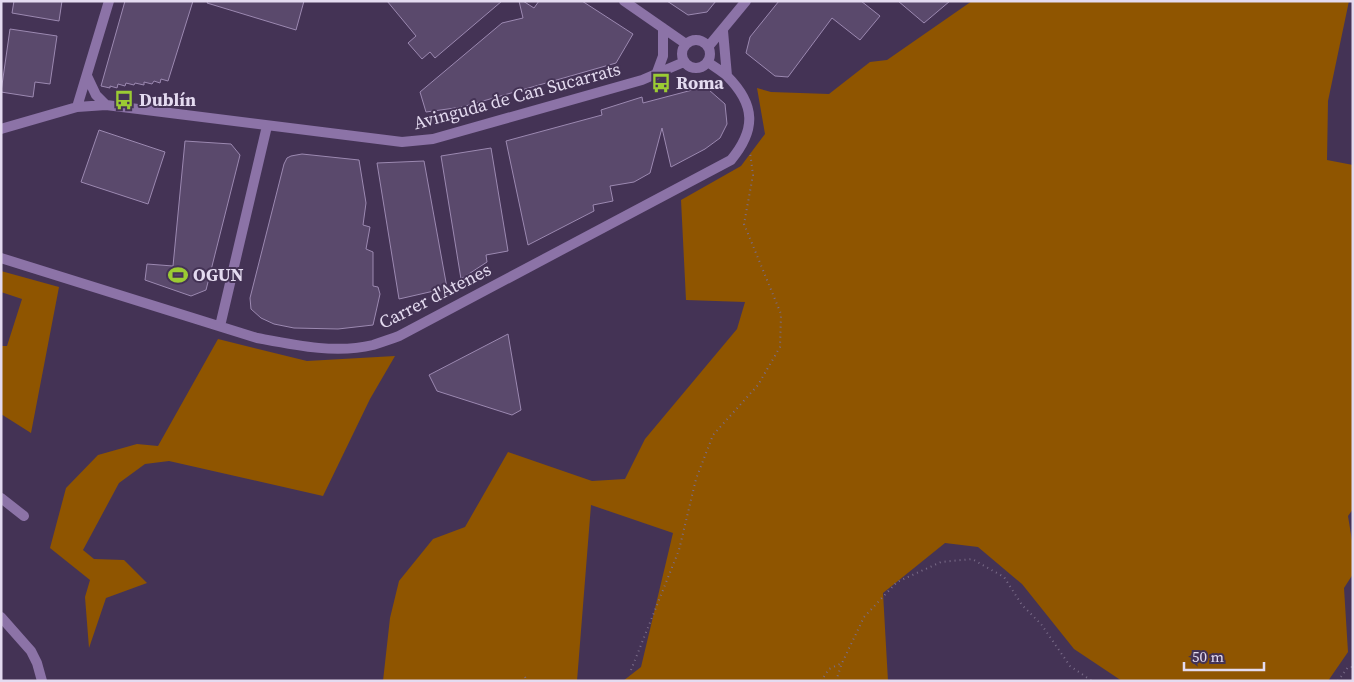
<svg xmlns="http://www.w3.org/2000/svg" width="1354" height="682" viewBox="0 0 1354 682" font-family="'Source Serif 4',serif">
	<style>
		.green { fill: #8f5500 }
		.building { fill: #5a496c; stroke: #9c89b1 }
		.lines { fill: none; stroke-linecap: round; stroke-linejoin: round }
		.path { stroke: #7a6c89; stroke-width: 2; stroke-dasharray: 1 4; stroke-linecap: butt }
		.minor { stroke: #8c73a7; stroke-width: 10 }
		.labels { text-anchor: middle; stroke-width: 4; stroke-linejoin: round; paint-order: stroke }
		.poi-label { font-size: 18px; font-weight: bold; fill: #e4dbf0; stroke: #435; text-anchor: start }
		.street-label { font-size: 18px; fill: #e4dbf0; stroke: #435 }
	</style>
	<rect width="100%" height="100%" fill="#435"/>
	<path class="green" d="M 972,1 L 1349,1 L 1328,101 L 1327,160 L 1353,165 L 1353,509 L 1348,516 L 1353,547 L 1353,574 L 1344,588 L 1348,652 L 1328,681 L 1122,681 L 1074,649 L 1022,584 L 978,547 L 945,543 L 883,593 L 888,681 L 623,681 L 641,667 L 673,533 L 591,505 L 577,681 L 383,681 L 390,618 L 399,581 L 433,539 L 465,527 L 508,452 L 592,481 L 625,479 L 645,439 L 737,329 L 745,302 L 686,300 L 681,200 L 741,166 L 765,134 L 757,88 L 771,92 L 829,94 L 870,62 L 887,60 Z
		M 1,271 L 59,287 L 31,433 L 1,414 L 1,346 L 7,346 L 22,299 L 1,292 Z
		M 218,339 L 307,361 L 395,356 L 370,399 L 323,496 L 169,461 L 145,464 L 119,483 L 83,550 L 94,559 L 124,560 L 147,583 L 106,598 L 89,648 L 85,597 L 90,580 L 50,548 L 66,488 L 98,455 L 137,444 L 158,446 Z"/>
	<path class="building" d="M 14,1 L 62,1 L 59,21 L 12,13 Z
		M 125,1 L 193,1 L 168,81 L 161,79 L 160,83 L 154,81 L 152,84 L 144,82 L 144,85 L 135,83 L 134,85 L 126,83 L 125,86 L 118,84 L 117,88 L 110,86 L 110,88 L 101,86 Z
		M 208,1 L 304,1 L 296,30 L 207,3 Z
		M 387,1 L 502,1 L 435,58 L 430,52 L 422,59 L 408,43 L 416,36 Z
		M 519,1 L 523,1 L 534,8 L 539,1 L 582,1 L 633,34 L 616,63 L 462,107 L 426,112 L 420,92 L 502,23 L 523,18 Z
		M 667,1 L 716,1 L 707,12 L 688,15 Z
		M 779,1 L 861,1 L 880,16 L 860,40 L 832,18 L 788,77 L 775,76 L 746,53 L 750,37 Z
		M 898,1 L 950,1 L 924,23 Z
		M 10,29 L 57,36 L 50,84 L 35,82 L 33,97 L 1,92 Z
		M 696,89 L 709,90 L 725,104 L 727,124 L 720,138 L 705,149 L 671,167 L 662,128 L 650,173 L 634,182 L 610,186 L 613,201 L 593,205 L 594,211 L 528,245 L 506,141 L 602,115 L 601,110 L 642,97 L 643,103 Z
		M 99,130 L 165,152 L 148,204 L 81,182 Z
		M 185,141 L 231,144 L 240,155 L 206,290 L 191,296 L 145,280 L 147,264 L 173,266 Z
		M 491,148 L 508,251 L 486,255 L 487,262 L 461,279 L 441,156 Z
		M 302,154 L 359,160 L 366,203 L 363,225 L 370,227 L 366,249 L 373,252 L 373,286 L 378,287 L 380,294 L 373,325 L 338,329 L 294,328 L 274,324 L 261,318 L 251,309 L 250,298 L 284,164 L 287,158 L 291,156 Z
		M 424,161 L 447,288 L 399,299 L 377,163 Z
		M 508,334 L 521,410 L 512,415 L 437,391 L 429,375 Z"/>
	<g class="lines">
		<path class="path" d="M 631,670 L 679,550 L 696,479 L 713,435 L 758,385 L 780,347 L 781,314 L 744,224 L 753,175 L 750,152
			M 525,677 L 527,681
			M 821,681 L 829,669 L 842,663
			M 836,681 L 842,663 L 864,617 L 897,582 L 941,562 L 972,559 L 1004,577 L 1022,605 L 1041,624 L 1070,666 L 1092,681
			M 1338,681 L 1348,667 L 1353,667"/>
		<path class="minor" d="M 624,1 L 686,44
			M 723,31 L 727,76
			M682 54a14 14 0 1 1 28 0a14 14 0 1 1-28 0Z
			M 708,47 L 746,1
			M 656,75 L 663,56 L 663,28
			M 87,76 L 96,95 L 106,105
			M 77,107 L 109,1
			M 1,129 L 77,107 L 106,105 L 402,142 L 433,139 L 642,80 L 684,62
			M 1,258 L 257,338 C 294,345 335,354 373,345 C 382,342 391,339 399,336 L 731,160 C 756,130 756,105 727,76 C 722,71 714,67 708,62
			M 220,326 L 267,126
			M 1,498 L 24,516
			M 1,617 L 31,651 L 37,663 L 42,681"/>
	</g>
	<defs>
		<symbol id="bus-bare" viewBox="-9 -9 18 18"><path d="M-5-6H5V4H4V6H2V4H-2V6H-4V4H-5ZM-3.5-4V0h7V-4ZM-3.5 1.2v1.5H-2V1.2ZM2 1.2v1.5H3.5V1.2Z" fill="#9bcb33" stroke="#435" stroke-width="2.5" paint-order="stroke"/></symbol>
		<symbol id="stadium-bare" viewBox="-9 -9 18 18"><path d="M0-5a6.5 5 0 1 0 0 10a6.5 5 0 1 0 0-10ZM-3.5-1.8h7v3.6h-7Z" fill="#9bcb33" stroke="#435" stroke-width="2.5" paint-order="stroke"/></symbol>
	</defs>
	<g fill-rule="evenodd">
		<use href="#bus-bare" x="647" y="69" width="28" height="28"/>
		<use href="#bus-bare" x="110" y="86" width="28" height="28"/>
		<use href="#stadium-bare" x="164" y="261" width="28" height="28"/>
	</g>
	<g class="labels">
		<g class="poi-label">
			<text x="676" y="89">Roma</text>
			<text x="139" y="106">Dublín</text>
			<text x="193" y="281">OGUN</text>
		</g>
		<g class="street-label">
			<text transform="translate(517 96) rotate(-15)" y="6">Avinguda de Can Sucarrats</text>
			<text transform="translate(435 296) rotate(-27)" y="6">Carrer d'Atenes</text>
		</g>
	</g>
	<rect width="1354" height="682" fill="none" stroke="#e4dbf0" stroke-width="5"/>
	<path d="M1184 662v8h80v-8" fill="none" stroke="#e4dbf0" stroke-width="2.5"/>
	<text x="1192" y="662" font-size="15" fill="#e4dbf0" stroke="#443355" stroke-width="4" paint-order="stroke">50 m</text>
</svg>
